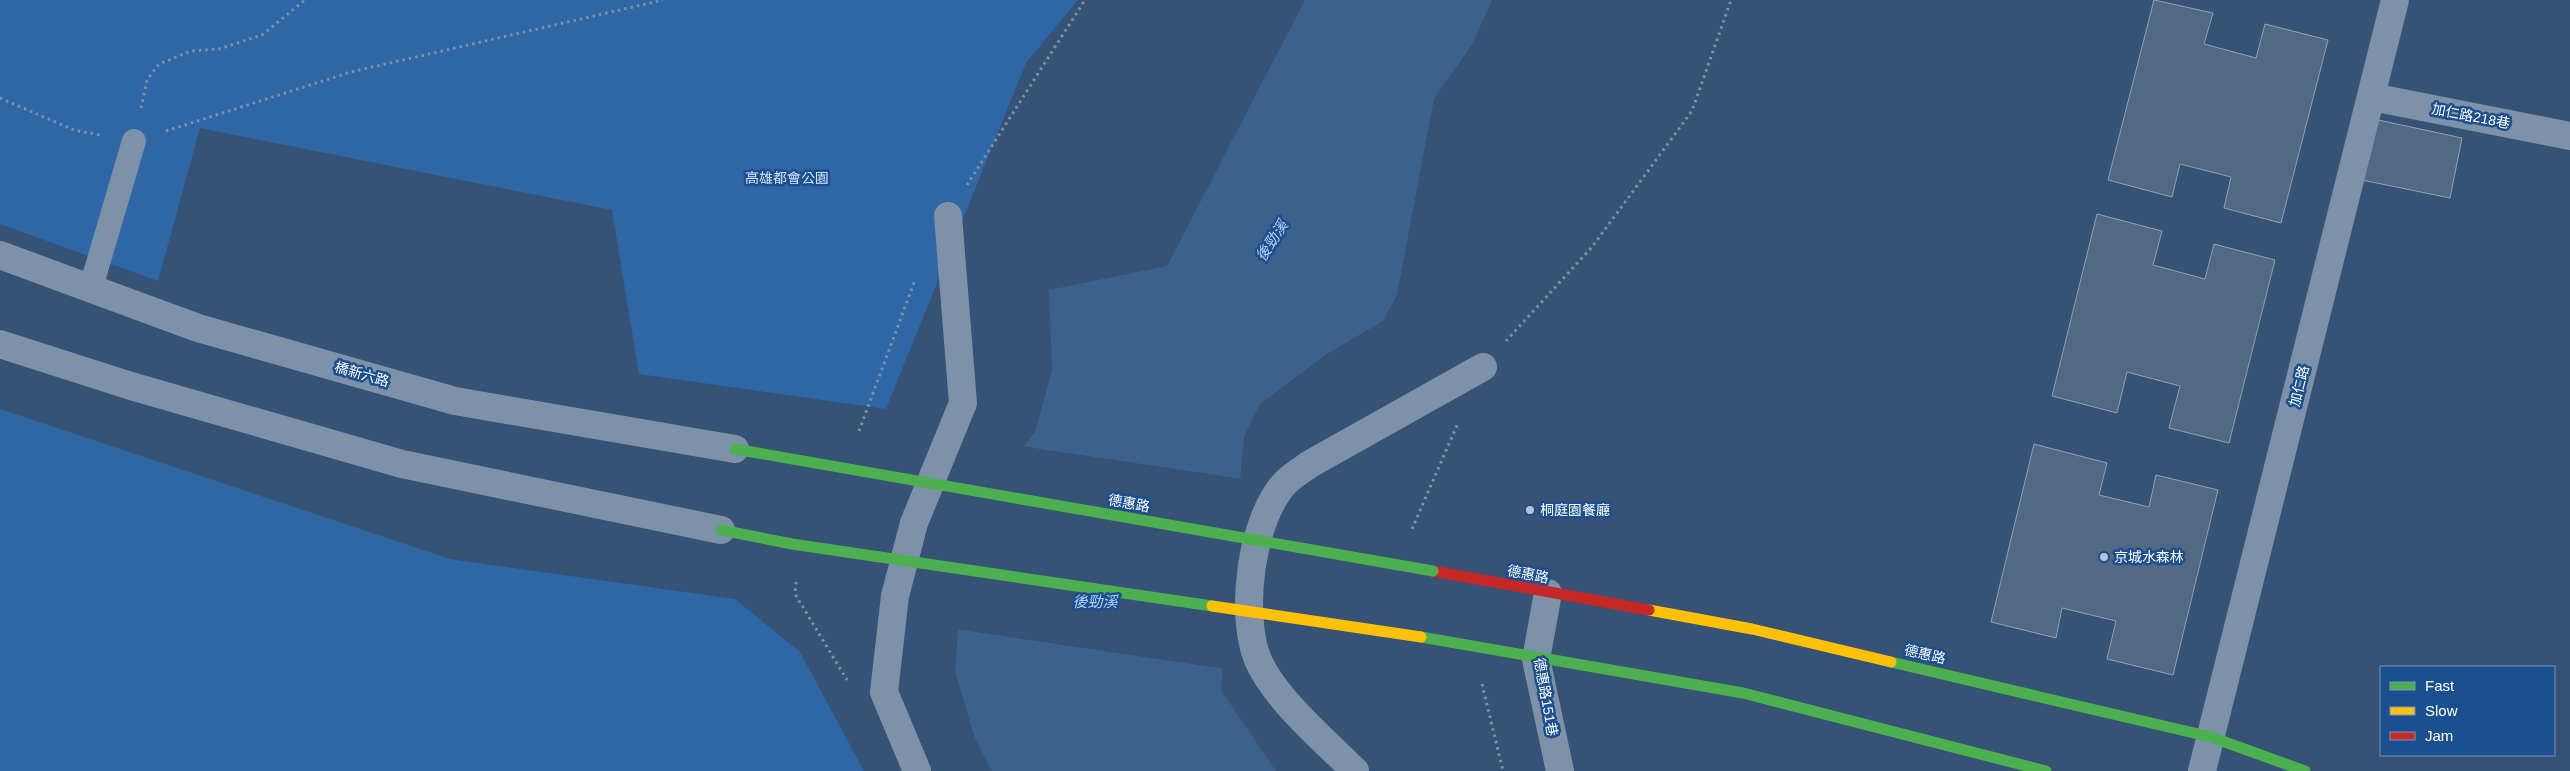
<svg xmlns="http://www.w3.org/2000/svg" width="2570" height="771" viewBox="0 0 2570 771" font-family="Helvetica,'Noto Sans TC',sans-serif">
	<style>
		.green { fill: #2f66a5 }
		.water { fill: #3b618d }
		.pier { fill: #365274 }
		.building { fill: #526984; stroke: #92a2b6 }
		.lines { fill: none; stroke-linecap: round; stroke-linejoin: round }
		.path { stroke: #7d92a8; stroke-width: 3; stroke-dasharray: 2.5 4; stroke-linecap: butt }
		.lane { stroke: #7d92a8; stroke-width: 24 }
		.street { stroke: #7d92a8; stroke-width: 28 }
		.fast { stroke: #4caf50; stroke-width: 11 }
		.slow { stroke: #ffc107; stroke-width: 11 }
		.jam { stroke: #c62828; stroke-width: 11 }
		.fast-bridge { stroke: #4caf50; stroke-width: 11 }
		.slow-bridge { stroke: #ffc107; stroke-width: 11 }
		.poi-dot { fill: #b9c2ce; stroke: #1b4f8f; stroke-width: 2 }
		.labels { text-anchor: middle; stroke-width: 5; stroke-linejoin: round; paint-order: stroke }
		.street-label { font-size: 14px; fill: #fff; stroke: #1b4f8f }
		.park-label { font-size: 14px; fill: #cfe3fa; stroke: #1b4f8f }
		.poi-label { font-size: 14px; fill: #fff; stroke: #1b4f8f; text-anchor: start }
		.water-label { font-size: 15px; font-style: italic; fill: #b5d3f5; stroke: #1b4f8f }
	</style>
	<rect width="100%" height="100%" fill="#365274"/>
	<path class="green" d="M 0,0 L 1078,0 L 1026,63 L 886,409 L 639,374 L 612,210 L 200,128 L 158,281 L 0,224 Z
		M 0,409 L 450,559 L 735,599 L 800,652 L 864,771 L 0,771 Z"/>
	<path class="water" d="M 1305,0 L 1492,0 L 1473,43 L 1434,99 L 1397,295 L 1383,321 L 1327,354 L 1260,404 L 1244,437 L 1221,690 L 1276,771 L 992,771 L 975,739 L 955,671 L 962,570 L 991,486 L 1035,432 L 1052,370 L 1049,290 L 1167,266 Z"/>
	<path class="pier" d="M 1020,446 L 1243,479 L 1226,669 L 956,629 L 960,570 L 988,485 Z"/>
	<path class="building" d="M 2154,0 L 2213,13 L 2204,44 L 2256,58 L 2265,24 L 2328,40 L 2281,223 L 2224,208 L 2231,177 L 2180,164 L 2172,197 L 2108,180 Z
		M 2369,118 L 2462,138 L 2450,198 L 2357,179 Z
		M 2097,214 L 2162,231 L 2153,265 L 2205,279 L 2214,244 L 2275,260 L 2229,443 L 2169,428 L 2180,386 L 2127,372 L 2117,413 L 2052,396 Z
		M 2034,444 L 2107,463 L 2099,495 L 2149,507 L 2156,475 L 2218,490 L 2173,675 L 2107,659 L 2116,621 L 2062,608 L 2056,638 L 1991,622 Z"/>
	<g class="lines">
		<path class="path" d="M 0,98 L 74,130 L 100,135
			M 141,108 L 147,80 L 159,64 L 191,51 L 219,49 L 262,35 L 305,0
			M 166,131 L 351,72 L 663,0
			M 967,185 L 1085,0
			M 1506,341 L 1592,247 L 1692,111 L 1731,0
			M 859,431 L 915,280
			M 1412,529 L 1458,423
			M 796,582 L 795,594 L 847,680
			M 1482,684 L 1503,771"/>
		<path class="lane" d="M 91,287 L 134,141"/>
		<path class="street" d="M 2372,97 L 2570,136
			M 0,255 L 198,328 L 455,401 L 735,449
			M 0,344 L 131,386 L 402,464 L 721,530
			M 1548,593 L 1536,659 L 1560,771
			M 917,771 L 884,692 L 895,596 L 914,523 L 963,403 L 948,216
			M 1355,771 C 1325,741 1275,699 1258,660 C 1239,614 1251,518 1286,482 C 1293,475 1302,470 1310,464 L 1483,367
			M 2202,771 L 2395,0"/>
		<path class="fast" d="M 1421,637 L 1743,693 L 2046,771
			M 1891,662 L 2211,737 L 2305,771"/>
		<path class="slow" d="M 1649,610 L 1752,629 L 1891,662"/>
		<path class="jam" d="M 1433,571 L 1649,610"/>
		<path class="fast-bridge" d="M 735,449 L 1433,571
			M 721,530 L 792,544 L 1212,606"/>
		<path class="slow-bridge" d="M 1212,606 L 1421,637"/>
	</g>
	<g class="poi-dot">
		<circle cx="1530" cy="510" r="5"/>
		<circle cx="2104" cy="557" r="5"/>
	</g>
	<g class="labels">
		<g class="street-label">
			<text transform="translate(2471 116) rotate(11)" y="5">加仁路218巷</text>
			<text transform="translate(362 374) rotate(16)" y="5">橋新六路</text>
			<text transform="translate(2299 386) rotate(-76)" y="5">加仁路</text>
			<text transform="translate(1129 503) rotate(10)" y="5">德惠路</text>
			<text transform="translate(1528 574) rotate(11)" y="5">德惠路</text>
			<text transform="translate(1925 654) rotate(13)" y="5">德惠路</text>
			<text transform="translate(1546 697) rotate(80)" y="5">德惠路151巷</text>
		</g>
		<g class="park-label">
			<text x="787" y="183">高雄都會公園</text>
		</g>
		<g class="poi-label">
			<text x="1540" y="515">桐庭園餐廳</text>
			<text x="2114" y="562">京城水森林</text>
		</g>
		<g class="water-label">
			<text transform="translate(1272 241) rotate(-57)" y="5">後勁溪</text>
			<text x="1095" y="607">後勁溪</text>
		</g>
	</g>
	<rect x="2380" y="666" width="175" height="90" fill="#1b4f8f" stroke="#7695bc"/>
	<rect x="2390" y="682" width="25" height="8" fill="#4caf50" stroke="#7695bc"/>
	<text x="2425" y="691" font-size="15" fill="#ffffff">Fast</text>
	<rect x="2390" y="707" width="25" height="8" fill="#ffc107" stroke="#7695bc"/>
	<text x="2425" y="716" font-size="15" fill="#ffffff">Slow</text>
	<rect x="2390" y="732" width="25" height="8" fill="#c62828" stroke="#7695bc"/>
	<text x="2425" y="741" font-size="15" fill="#ffffff">Jam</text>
</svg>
